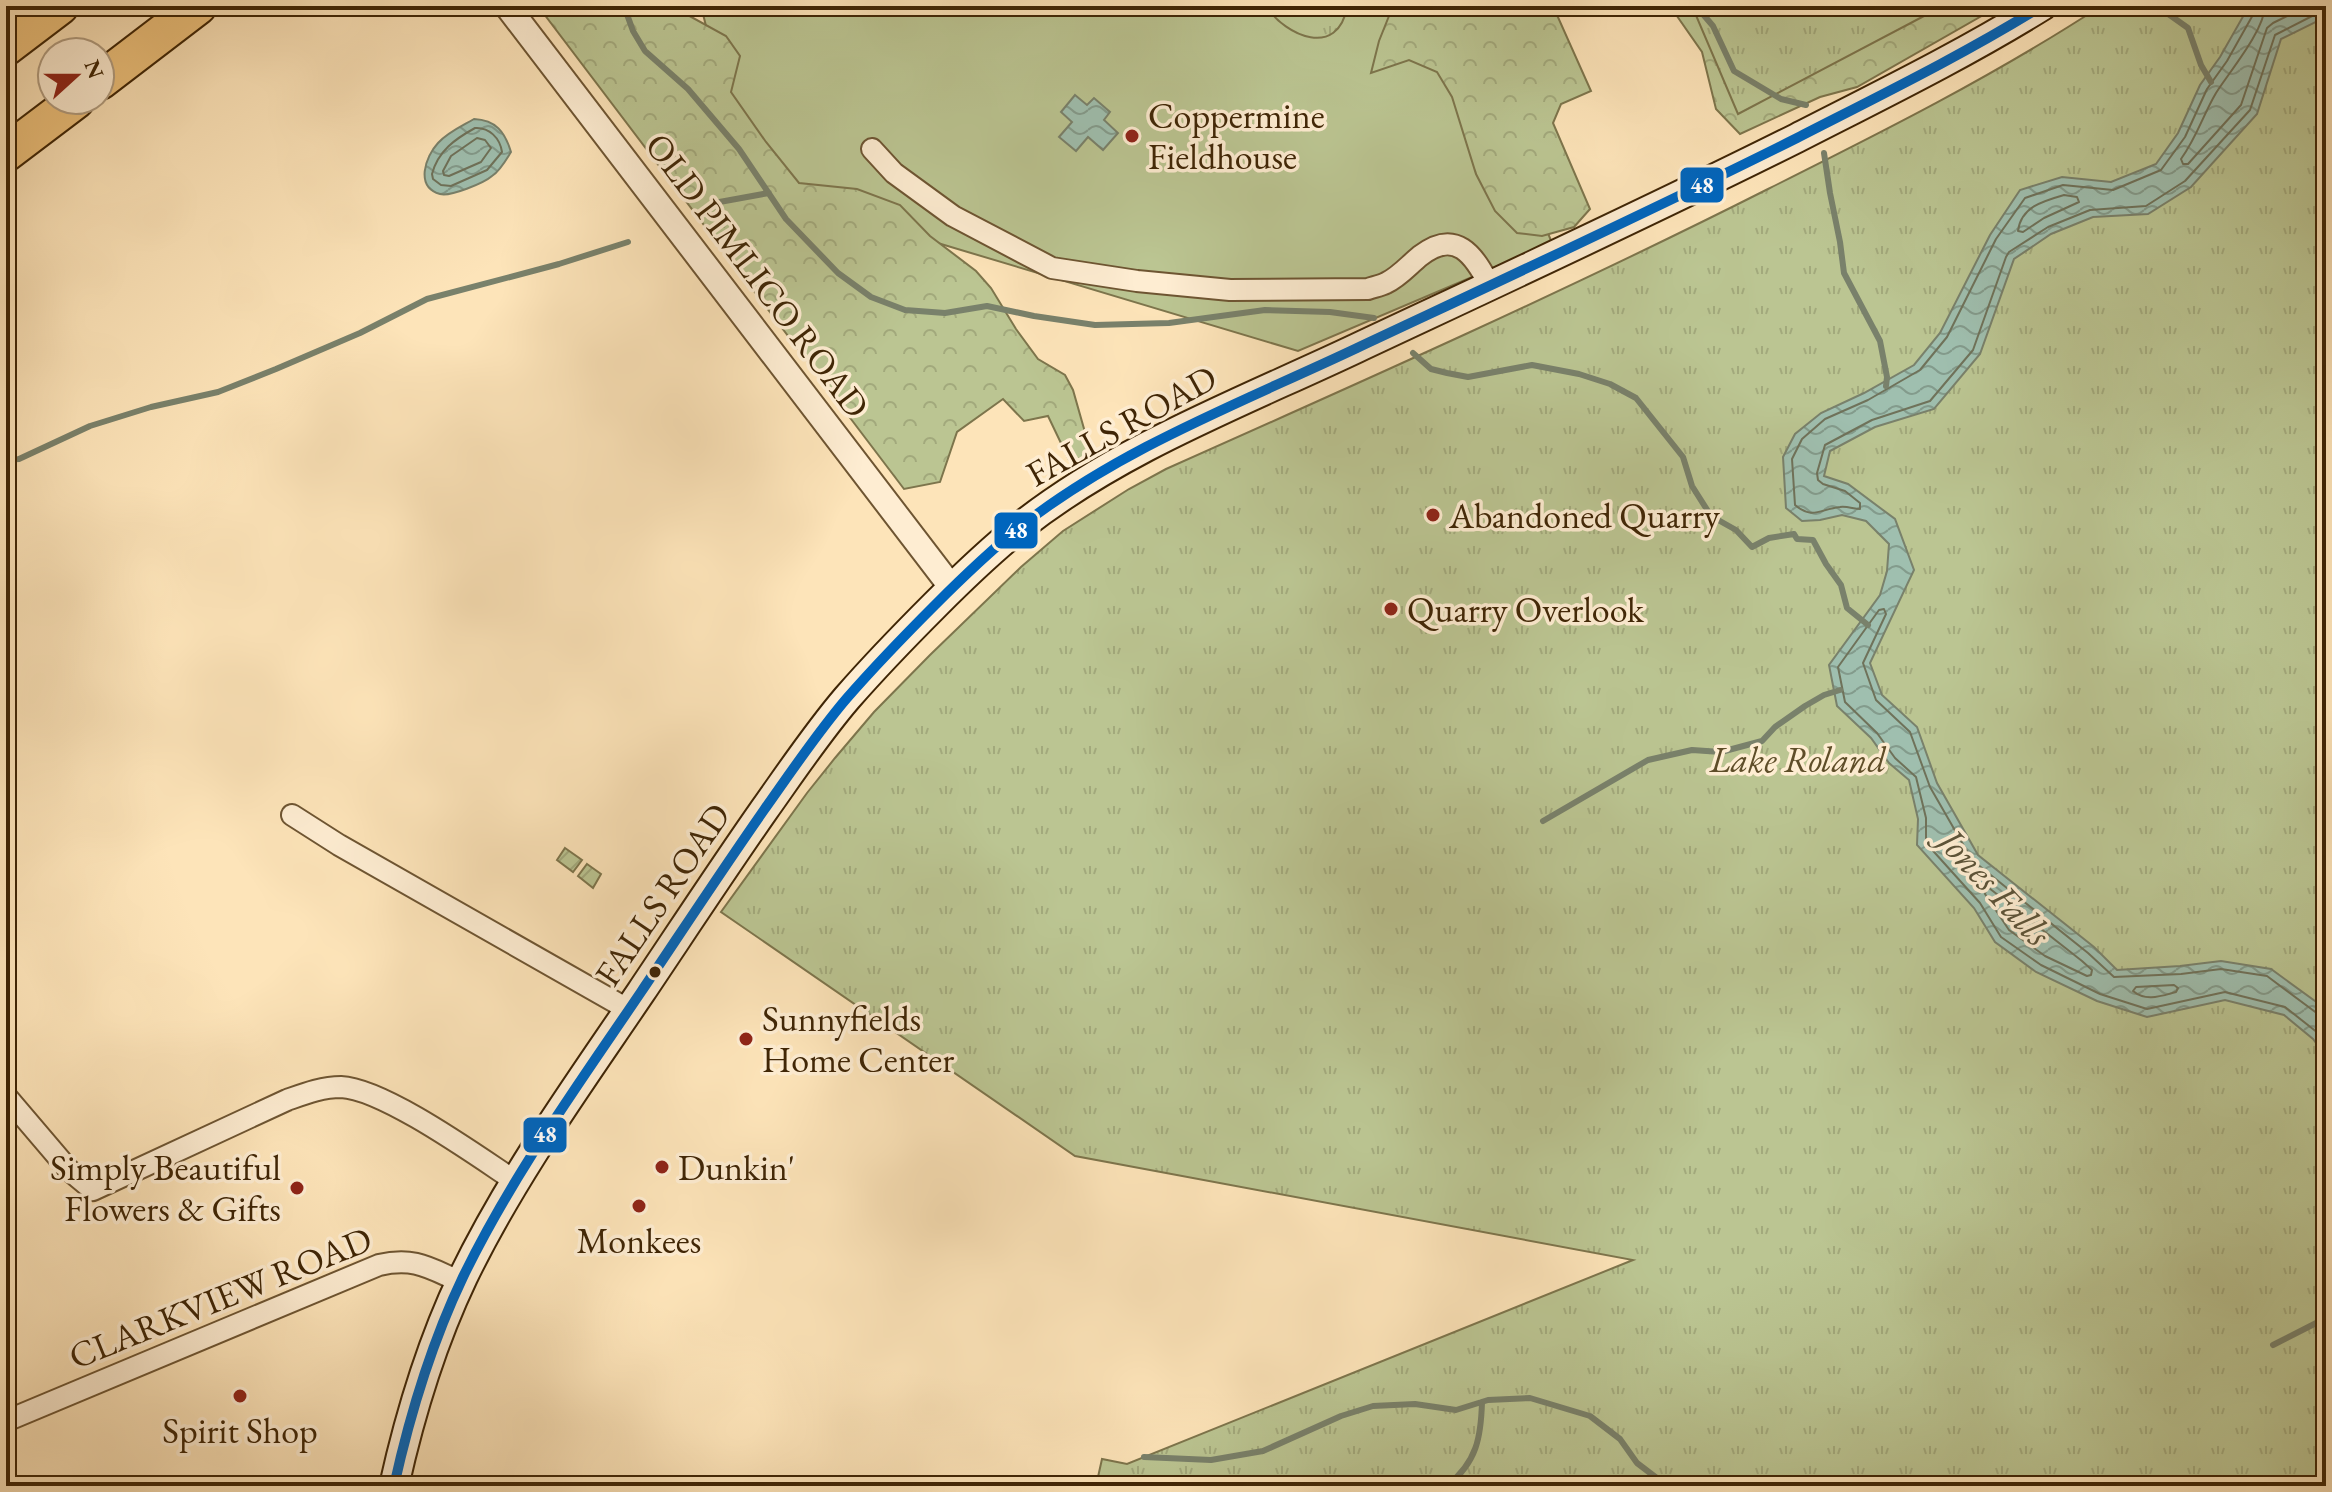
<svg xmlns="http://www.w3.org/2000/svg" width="2332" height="1492" viewBox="0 0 2332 1492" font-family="'EB Garamond',serif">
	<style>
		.grass { fill: #bbc592; stroke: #7d754c; stroke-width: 2 }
		.forest { fill: url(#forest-crowns); stroke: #7d754c; stroke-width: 2 }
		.park { fill: url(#park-tufts); stroke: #7d754c; stroke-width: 2 }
		.garden { fill: url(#garden-furrows); stroke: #7d754c; stroke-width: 2 }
		.water { fill: url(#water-waves); stroke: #79816b; stroke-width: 2 }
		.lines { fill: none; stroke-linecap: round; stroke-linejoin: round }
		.shore { stroke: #6f725a; stroke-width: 2 }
		.stream { stroke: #79816b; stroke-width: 6 }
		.minor-casing { stroke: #6e5532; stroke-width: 24 }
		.tertiary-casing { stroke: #6e5532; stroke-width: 28 }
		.secondary-casing { stroke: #3f2505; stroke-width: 32 }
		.motorway-casing { stroke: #3f2505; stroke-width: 40 }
		.minor { stroke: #feedd2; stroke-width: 20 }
		.tertiary { stroke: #feedd2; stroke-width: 24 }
		.secondary { stroke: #feedd2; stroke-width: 28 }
		.motorway { stroke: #eec27c; stroke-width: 36 }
		.bus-1-casing { stroke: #feedd2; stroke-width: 16 }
		.bus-1 { stroke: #0065bd; stroke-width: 10 }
		.poi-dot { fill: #8f2418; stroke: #feedd2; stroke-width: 3 }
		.bus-dot { fill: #3f2505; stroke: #feedd2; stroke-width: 3 }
		.labels { text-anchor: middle; stroke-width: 7; stroke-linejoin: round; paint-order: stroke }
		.poi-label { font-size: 36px; fill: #3f2505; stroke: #feedd2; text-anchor: start }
		.street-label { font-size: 36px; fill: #3f2505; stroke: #feedd2 }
		.park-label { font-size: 36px; font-style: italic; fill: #5e4d28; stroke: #feedd2 }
		.water-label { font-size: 38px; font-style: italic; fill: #5c5338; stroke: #feedd2 }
		.line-badge { stroke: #feedd2; stroke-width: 3 }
		.badge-label { font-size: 22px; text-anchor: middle; font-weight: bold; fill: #fff }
	</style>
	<defs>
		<pattern id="forest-crowns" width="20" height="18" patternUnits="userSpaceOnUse" patternTransform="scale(2)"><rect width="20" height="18" fill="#bbc592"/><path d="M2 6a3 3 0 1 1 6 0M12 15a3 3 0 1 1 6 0" fill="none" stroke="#a2a97c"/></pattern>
		<pattern id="park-tufts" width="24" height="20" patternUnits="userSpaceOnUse" patternTransform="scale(2)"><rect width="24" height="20" fill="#bbc592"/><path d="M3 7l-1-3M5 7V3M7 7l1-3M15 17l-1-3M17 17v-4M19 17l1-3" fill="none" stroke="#a2a97c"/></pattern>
		<pattern id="garden-furrows" width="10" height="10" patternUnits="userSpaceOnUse" patternTransform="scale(2)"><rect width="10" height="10" fill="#bbc592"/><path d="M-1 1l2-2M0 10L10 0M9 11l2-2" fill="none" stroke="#a2a97c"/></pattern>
		<pattern id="water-waves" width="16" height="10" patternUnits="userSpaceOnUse" patternTransform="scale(2)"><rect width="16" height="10" fill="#9fbfaf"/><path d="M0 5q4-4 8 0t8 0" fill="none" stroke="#839b8c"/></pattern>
	</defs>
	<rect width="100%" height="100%" fill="#fde4b9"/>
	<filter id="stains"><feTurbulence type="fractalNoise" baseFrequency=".0025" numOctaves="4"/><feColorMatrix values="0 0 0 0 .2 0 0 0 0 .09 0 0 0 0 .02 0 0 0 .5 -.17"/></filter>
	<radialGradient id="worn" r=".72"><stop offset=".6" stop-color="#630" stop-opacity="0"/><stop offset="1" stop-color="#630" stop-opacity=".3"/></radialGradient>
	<path class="grass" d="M 701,6 L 1455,6 L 1552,243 L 1298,351 L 931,241 L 789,183 L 722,90 Z"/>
	<path class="forest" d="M 538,6 L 567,6 L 586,11 L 598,6 L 682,6 L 684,13 L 726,36 L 740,56 L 731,92 L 766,142 L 799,183 L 857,189 L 900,205 L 930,236 L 976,271 L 991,288 L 1016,329 L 1038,359 L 1065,375 L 1073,390 L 1092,457 L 1069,460 L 1048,416 L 1024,421 L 1003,399 L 957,432 L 940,482 L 904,489 Z
		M 1393,6 L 1553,6 L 1591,91 L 1561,104 L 1553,123 L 1590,209 L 1574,227 L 1542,236 L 1517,233 L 1495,211 L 1476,174 L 1452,97 L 1437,72 L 1409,60 L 1371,73 L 1379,41 Z
		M 1670,6 L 1999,6 L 1857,87 L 1820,97 L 1740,134 L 1716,109 L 1702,52 Z"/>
	<path class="park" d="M 1266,6 L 1347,6 L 1347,7 C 1338,58 1286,37 1266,6 Z
		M 1692,6 L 1943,6 L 1738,114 Z
		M 2101,6 L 2326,6 L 2326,1486 L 1096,1486 L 1102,1459 L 1127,1464 L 1633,1260 L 1075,1156 L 721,912 L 807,793 L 835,758 L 874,712 L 930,655 L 1021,567 L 1063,531 L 1129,489 L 1166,469 C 1368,379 1570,289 1768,189 C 1882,132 1994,76 2101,6 Z"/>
	<path class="garden" d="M 565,848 L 582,860 L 573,872 L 557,860 Z
		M 587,864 L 601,874 L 593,888 L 578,876 Z"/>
	<path class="water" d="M 2249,6 L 2326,6 L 2326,17 L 2281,39 L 2257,114 L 2191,187 L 2148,214 L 2093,217 L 2051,234 L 2014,259 L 1980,354 L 1934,409 L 1875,427 L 1830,451 L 1824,476 L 1848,484 L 1895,519 L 1914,570 L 1870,663 L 1882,695 L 1917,727 L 1937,783 L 1978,855 L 2094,947 L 2117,970 L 2180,966 L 2221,961 L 2271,969 L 2326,1009 L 2326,1056 L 2313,1039 L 2284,1015 L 2225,1000 L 2147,1017 L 2097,1001 L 2036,972 L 1995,942 L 1974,908 L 1917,845 L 1918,819 L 1909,780 L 1889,763 L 1871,738 L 1837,706 L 1829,665 L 1880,595 L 1887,571 L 1889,544 L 1866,521 L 1842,515 L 1820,520 L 1802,521 L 1786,508 L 1783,457 L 1795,434 L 1821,413 L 1864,393 L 1914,365 L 1940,333 L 1990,235 L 2020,190 L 2062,177 L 2111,182 L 2156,164 L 2178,133 L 2200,85 L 2220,57 Z
		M 1075,95 L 1087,105 L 1094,98 L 1110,112 L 1104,120 L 1118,133 L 1103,150 L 1088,137 L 1076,151 L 1059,137 L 1072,122 L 1061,112 Z
		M 474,119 C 496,120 505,132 511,152 C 506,160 500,171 492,176 C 484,183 450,197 440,194 C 415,187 425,157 438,143 C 448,132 462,126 474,119 Z"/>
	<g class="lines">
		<path class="shore" d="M 2255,6 L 2254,13 L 2227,61 L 2207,89 L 2185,137 L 2161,170 L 2113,190 L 2063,185 L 2025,198 L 1996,239 L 1947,337 L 1920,370 L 1868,400 L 1825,419 L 1802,439 L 1792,459 L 1795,505 C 1813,520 1820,509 1840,507 C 1847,506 1854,509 1860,509 L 1860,503 L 1845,491 L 1823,484 L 1818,480 L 1817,473 L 1825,445 L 1872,420 L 1930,401 L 1973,350 L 2006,257 L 2009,252 L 2048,227 L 2090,210 L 2146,206 L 2185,181 L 2250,110 L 2275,35 L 2320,12 L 2326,11
			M 2265,6 C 2264,31 2230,71 2216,93 C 2203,115 2197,137 2181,159 L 2183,164 L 2188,164 L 2241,105 L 2267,28 L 2273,23 L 2308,6
			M 475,128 C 489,127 500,138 502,152 L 487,170 L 451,186 L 441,185 L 433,179 L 432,174 C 438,151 455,139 475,128 Z
			M 477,138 L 485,140 L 491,148 L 481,162 L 449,176 L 444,175 L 443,171 L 451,156 Z
			M 2064,195 L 2077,197 L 2079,202 L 2044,218 L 2023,232 L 2018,231 C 2021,207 2043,201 2064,195 Z
			M 1989,888 L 2082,961 L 2092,970 L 2091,975 L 2087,976 L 2045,956 L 2009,930 L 1985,894 L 1986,890 Z
			M 2174,985 L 2178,988 L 2176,992 C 2161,996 2146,1002 2133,991 L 2136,987 Z
			M 2326,1015 L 2318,1014 L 2267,976 L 2221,969 L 2181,974 L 2114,977 L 2088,953 L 1972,860 L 1930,787 L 1910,732 L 1876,700 L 1863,663 L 1886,614 L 1884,609 L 1879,610 L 1838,667 L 1845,702 L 1877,733 L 1895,758 L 1916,777 L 1926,818 L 1926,843 L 1980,903 L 2001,937 L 2041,965 L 2100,994 L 2147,1009 L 2225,992 L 2285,1007 L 2318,1033 L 2326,1043"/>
		<path class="stream" d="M 624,6 L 633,31 L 645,51 L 688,89 L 739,149 L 786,219 L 838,273 L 871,297 L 905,310 L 945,313 L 987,306 L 1034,316 L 1095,325 L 1169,323 L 1265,310 L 1330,312 L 1374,318
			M 1696,6 L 1713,26 L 1734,71 L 1781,99 L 1806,105
			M 2157,6 L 2188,28 L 2201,65 L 2211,82
			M 1824,153 L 1830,193 L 1840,242 L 1844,273 L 1880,341 L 1887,377 L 1886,386
			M 714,203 L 769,193
			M 1413,353 L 1431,369 L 1447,373 L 1468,377 L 1532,365 L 1579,374 L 1610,384 L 1636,398 L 1683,457 L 1692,486 L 1711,516 L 1736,530 L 1752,547 L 1769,538 L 1794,534 L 1797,539 L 1813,540 L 1826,564 L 1841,585 L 1847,608 L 1868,625
			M 6,460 L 19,459 L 90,426 L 151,407 L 218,392 L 276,369 L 360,333 L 427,299 L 559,264 L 628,242
			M 1543,821 L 1648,760 L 1692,750 L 1721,752 L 1762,741 L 1775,727 L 1805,706 L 1824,695 L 1840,690
			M 2273,1345 L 2326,1318
			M 1144,1457 L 1211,1460 L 1263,1451 L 1341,1416 L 1373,1406 L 1415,1404 L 1456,1410 L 1488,1400 L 1530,1398 L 1590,1416 L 1620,1439 L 1637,1463 L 1658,1479 L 1672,1486
			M 1447,1486 C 1477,1462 1481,1437 1482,1402"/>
		<defs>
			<path id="minor" d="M 872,149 L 894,173 L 953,216 L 1052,268 L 1137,281 L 1230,290 L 1368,289 C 1373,287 1380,286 1386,283 C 1399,277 1409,265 1420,256 C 1456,228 1474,255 1490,286
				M 292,815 L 339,845 L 629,1010
				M 6,1096 L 69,1170 L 93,1190 L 287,1100 C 304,1094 322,1087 341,1087 C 384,1089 477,1156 515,1181
				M 6,1421 L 379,1265 C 415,1257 429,1268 461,1282"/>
			<path id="tertiary" d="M 507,6 L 952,588"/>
			<path id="secondary" d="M 394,1486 C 410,1414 431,1344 463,1277 C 512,1176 578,1085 641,992 C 682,931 722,870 764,810 C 791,772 817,733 847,698 C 875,666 905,635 935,605 C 962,578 990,551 1020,527 C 1120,448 1243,402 1357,348 C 1504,279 1651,211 1797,138 C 1879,96 1963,55 2042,6"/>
			<path id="motorway" d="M 6,47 L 60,6
				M 100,81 L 198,6
				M 6,153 L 76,100"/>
		</defs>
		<use href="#minor" class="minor-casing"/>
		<use href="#tertiary" class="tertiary-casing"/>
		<use href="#secondary" class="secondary-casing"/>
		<use href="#motorway" class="motorway-casing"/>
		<use href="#minor" class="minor"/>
		<use href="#tertiary" class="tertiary"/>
		<use href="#secondary" class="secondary"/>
		<use href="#motorway" class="motorway"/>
		<defs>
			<path id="bus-1" d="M 394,1486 C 410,1414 431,1344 463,1277 C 512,1176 578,1085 641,992 C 682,931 722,870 764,810 C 791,772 817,733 847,698 C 875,666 905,635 935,605 C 962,578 990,551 1020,527 C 1120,448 1243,402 1357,348 C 1504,279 1651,211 1797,138 C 1879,96 1963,55 2042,6"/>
		</defs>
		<use href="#bus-1" class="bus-1-casing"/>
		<use href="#bus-1" class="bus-1"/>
	</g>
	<g class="poi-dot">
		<circle cx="1132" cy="136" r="8"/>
		<circle cx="1433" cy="515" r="8"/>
		<circle cx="1391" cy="609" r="8"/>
		<circle cx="746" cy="1039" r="8"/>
		<circle cx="662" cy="1167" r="8"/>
		<circle cx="297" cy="1188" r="8"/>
		<circle cx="639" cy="1206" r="8"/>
		<circle cx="240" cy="1396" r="8"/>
	</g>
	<circle class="bus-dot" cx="655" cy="972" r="7"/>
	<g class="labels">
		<g class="poi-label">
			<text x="1148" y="128">Coppermine<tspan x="1148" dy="41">Fieldhouse</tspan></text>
			<text x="1449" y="528">Abandoned Quarry</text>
			<text x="1407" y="622">Quarry Overlook</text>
			<text x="762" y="1031">Sunnyfields<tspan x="762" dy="41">Home Center</tspan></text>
			<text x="281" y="1180" text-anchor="end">Simply Beautiful<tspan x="281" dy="41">Flowers &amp; Gifts</tspan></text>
			<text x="678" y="1180">Dunkin'</text>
			<text x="639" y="1253" text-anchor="middle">Monkees</text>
			<text x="240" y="1443" text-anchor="middle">Spirit Shop</text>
		</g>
		<g class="street-label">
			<text transform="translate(758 275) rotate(53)" y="13">OLD PIMLICO ROAD</text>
			<text transform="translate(1121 425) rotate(-29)" y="13">FALLS ROAD</text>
			<text transform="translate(662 894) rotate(-56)" y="13">FALLS ROAD</text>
			<text transform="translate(220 1297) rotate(-22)" y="13">CLARKVIEW ROAD</text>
		</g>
		<g class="park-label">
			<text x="1798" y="772">Lake Roland</text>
		</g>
		<g class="water-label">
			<text transform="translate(1995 887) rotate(47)" y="13">Jones Falls</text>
		</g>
	</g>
	<g class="line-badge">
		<rect x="1679" y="166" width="46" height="38" rx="8" fill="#0065bd"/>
		<rect x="993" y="511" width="46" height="39" rx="8" fill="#0065bd"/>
		<rect x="522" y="1116" width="46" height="38" rx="8" fill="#0065bd"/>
	</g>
	<g class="badge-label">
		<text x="1702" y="193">48</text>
		<text x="1016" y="538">48</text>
		<text x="545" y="1142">48</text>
	</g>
	<rect width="2332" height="1492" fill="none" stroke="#fde4b9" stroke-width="32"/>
	<rect x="8" y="8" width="2316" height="1476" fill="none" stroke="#3f2505" stroke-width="4"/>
	<rect x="16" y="16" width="2300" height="1460" fill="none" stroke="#3f2505" stroke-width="2"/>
	<g transform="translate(76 76) rotate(69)"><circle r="38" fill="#feedd2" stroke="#b29d80" stroke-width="2"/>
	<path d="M0-6L14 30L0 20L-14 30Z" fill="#8f2418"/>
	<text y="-12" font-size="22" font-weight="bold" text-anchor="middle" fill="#3f2505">N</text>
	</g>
	<rect width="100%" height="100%" filter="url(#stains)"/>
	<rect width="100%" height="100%" fill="url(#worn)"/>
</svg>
